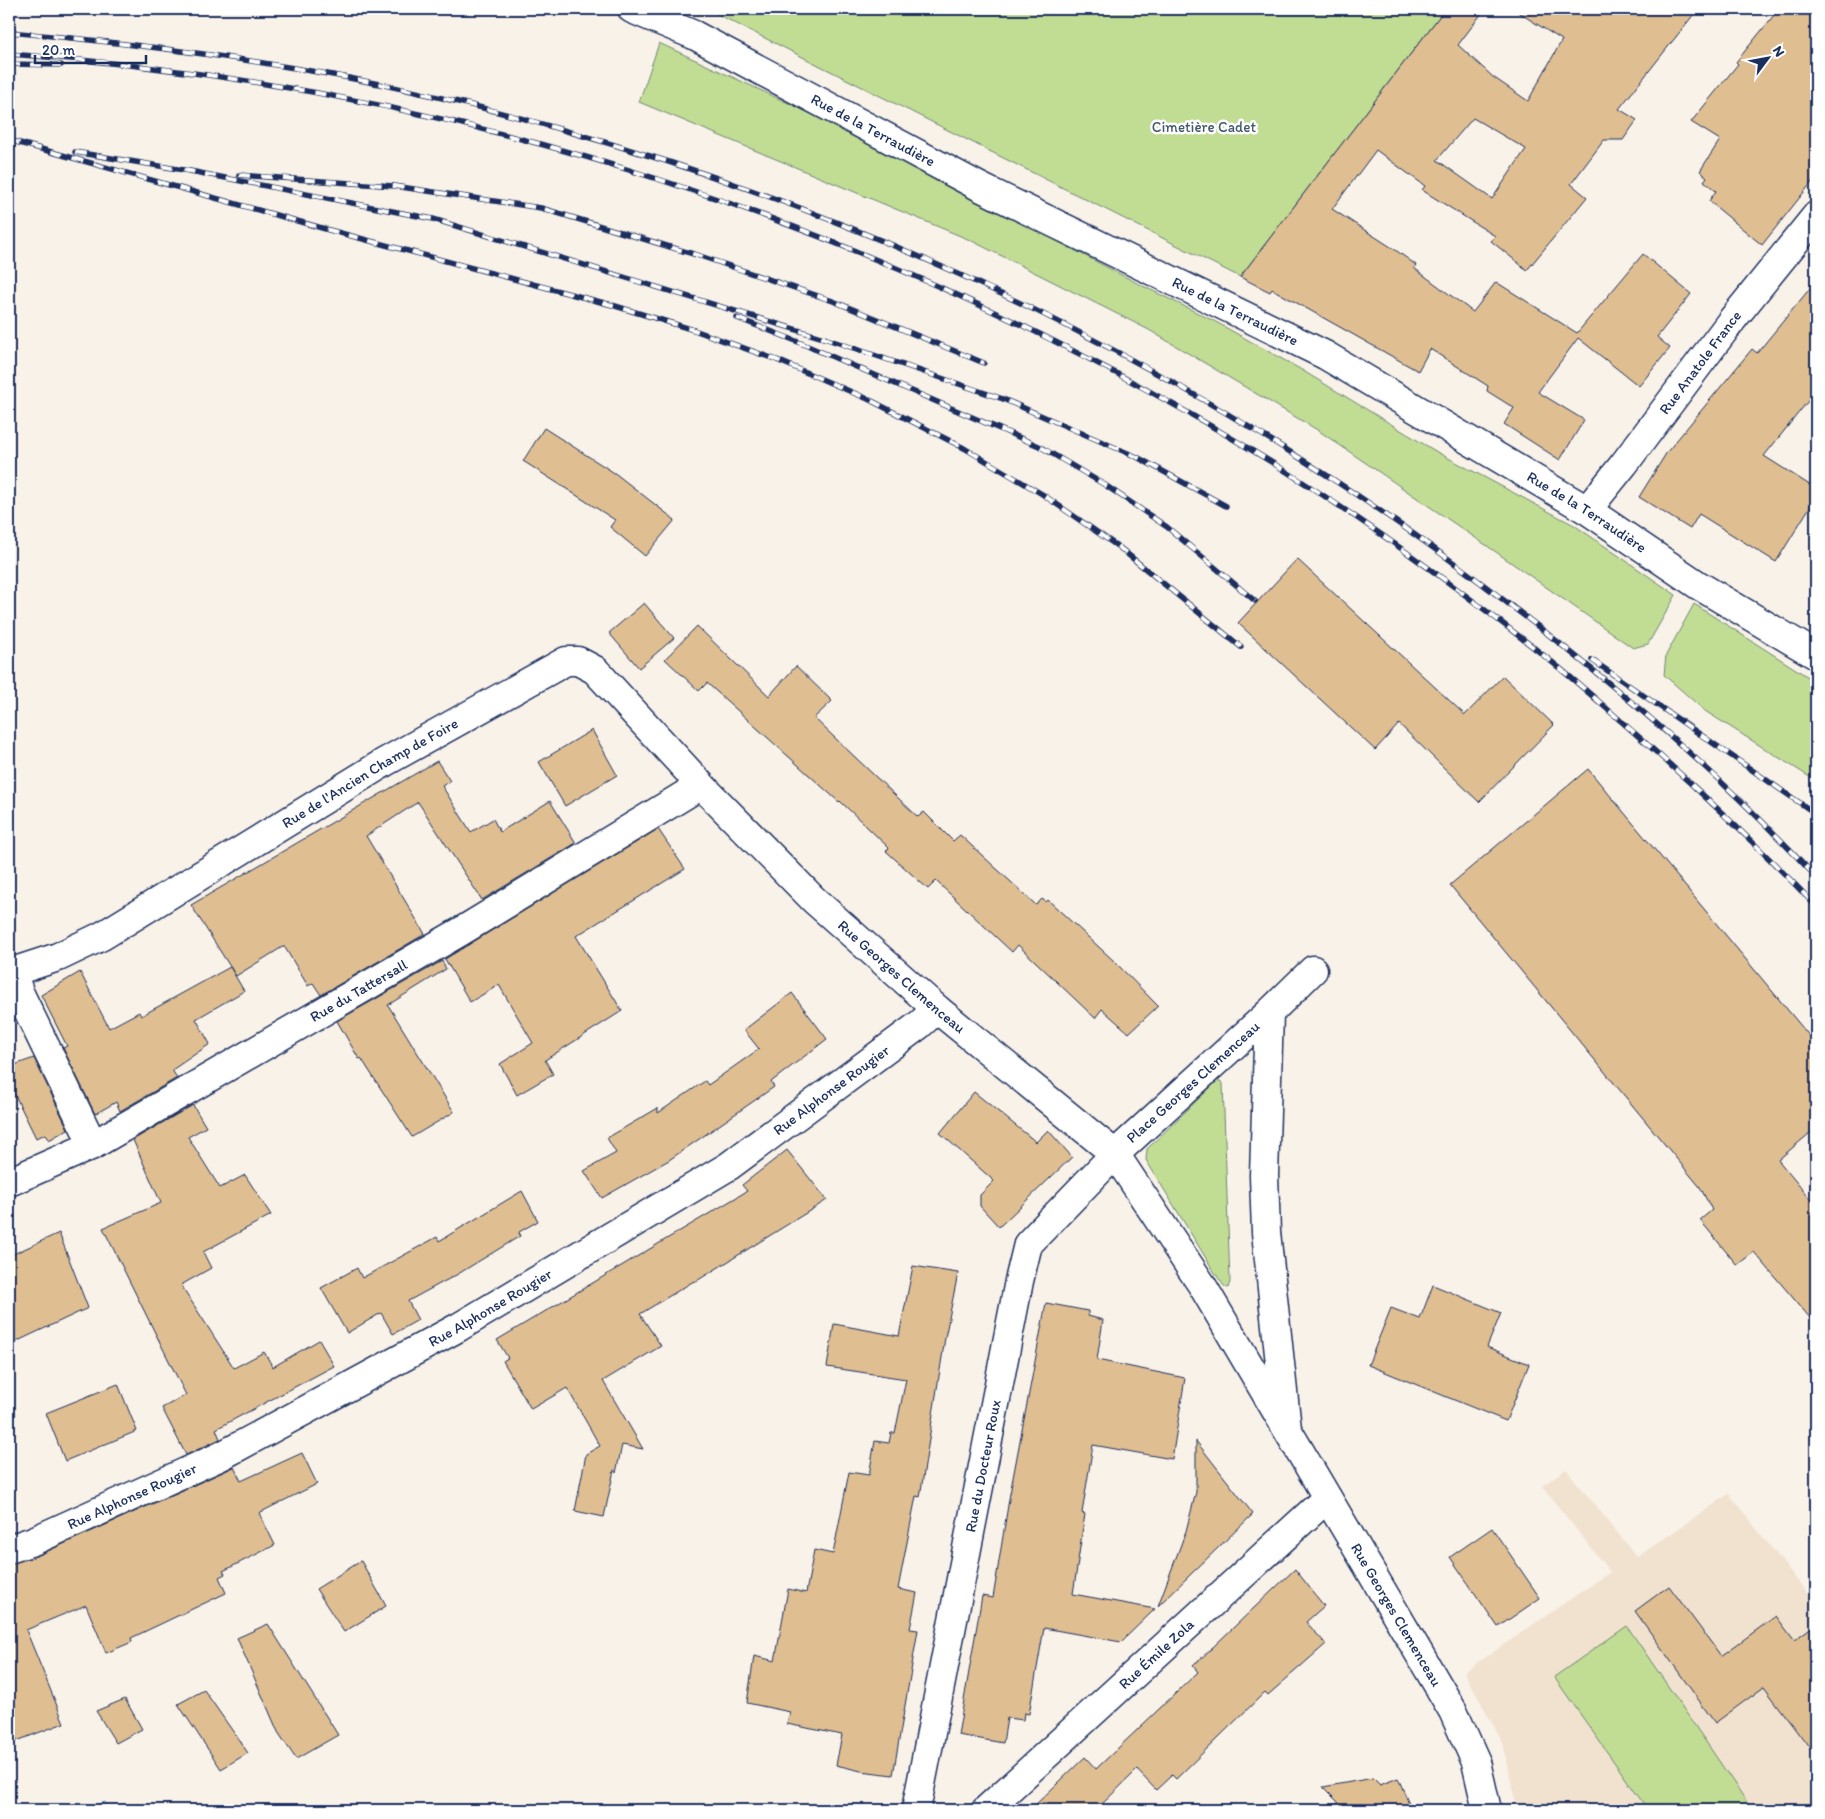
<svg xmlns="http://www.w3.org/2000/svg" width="1825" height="1819" viewBox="0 0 1825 1819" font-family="Itim,sans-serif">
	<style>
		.built { fill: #f1e2cf }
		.green { fill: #c1dc93; stroke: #6e8678 }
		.water { fill: #93dbf4; stroke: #6396b8 }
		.building { fill: #dfbe91; stroke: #1b2f5e; fill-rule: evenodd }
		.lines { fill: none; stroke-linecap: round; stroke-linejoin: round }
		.street-casing { stroke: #1b2f5e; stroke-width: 31 }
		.street { stroke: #fff; stroke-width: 28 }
		.rail-casing { stroke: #1b2f5e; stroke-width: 5.5 }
		.rail { stroke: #fff; stroke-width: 4; stroke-dasharray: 11; stroke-linecap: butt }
		.labels { text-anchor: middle; stroke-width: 5; stroke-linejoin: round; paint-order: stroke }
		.park-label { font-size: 15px; fill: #445a6b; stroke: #fff }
		.street-label { font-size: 15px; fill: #1b2f5e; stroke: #fff }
	</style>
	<rect width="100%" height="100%" fill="#f9f2e9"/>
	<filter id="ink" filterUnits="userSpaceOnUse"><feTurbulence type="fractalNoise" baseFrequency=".02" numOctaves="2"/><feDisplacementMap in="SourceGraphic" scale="10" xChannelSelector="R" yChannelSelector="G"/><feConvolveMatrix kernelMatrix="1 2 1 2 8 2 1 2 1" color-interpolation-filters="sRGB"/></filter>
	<g filter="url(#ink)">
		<path class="built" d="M 1566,1469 L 1637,1557 L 1729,1494 L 1816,1604 L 1816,1810 L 1517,1810 L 1503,1743 L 1464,1672 L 1610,1572 L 1542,1486 Z"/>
		<path class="green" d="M 707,9 L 1445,9 L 1240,277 Z
			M 659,43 L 842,128 L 1137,283 L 1214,321 L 1300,369 L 1437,452 L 1574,525 L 1676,595 L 1648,644 L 1633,648 L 1496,552 L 1319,431 L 1149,330 L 970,240 L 639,102 Z
			M 1694,604 L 1816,682 L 1816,781 L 1705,711 L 1664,675 L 1666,655 Z
			M 1218,1080 L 1223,1083 L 1230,1282 L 1228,1288 L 1224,1286 L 1215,1273 L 1146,1160 L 1147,1149 Z
			M 1627,1626 L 1751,1808 L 1748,1810 L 1648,1810 L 1554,1677 Z"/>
		<path class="water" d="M 105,1802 L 108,1810 L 80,1810 Z"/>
		<path class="building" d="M 1445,9 L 1485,9 L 1458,45 L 1493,77 L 1528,101 L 1562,40 L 1513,9 L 1698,9 L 1619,109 L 1637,120 L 1623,140 L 1604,140 L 1571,184 L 1587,197 L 1527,270 L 1491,241 L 1495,236 L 1422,190 L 1425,186 L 1376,150 L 1332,209 L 1394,249 L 1416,265 L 1414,268 L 1473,312 L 1496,282 L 1577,333 L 1643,254 L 1691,294 L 1657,337 L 1670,348 L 1639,386 L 1578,338 L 1538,392 L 1584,420 L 1560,460 L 1504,424 L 1514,408 L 1487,391 L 1488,386 L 1430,349 L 1418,371 L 1272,289 L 1270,292 L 1240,277 ZM 1473,118 L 1526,149 L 1492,199 L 1437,160 Z
			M 1779,9 L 1816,9 L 1816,177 L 1762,245 L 1709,201 L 1716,191 L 1704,181 L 1707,177 L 1700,171 L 1720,140 L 1691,122 L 1738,64 L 1736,62 Z
			M 1816,281 L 1816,391 L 1764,456 L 1816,489 L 1816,497 L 1776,562 L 1699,514 L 1690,529 L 1639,497 L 1667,452 L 1752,349 L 1757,353 Z
			M 544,428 L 616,474 L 675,520 L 645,556 L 610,527 L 615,520 L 523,461 Z
			M 1297,559 L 1465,715 L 1503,676 L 1554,725 L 1479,802 L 1399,724 L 1375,750 L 1238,623 Z
			M 644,603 L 674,638 L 639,668 L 609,633 Z
			M 697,626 L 769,696 L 796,666 L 832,701 L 814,718 L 918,817 L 924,812 L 953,841 L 960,835 L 1036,905 L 1042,899 L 1046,902 L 1048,900 L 1114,961 L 1158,1006 L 1129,1033 L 1102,1009 L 1095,1018 L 1018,945 L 1012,952 L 936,881 L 928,889 L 886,851 L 889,848 L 840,801 L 839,802 L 707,683 L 699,691 L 665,659 Z
			M 592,730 L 617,775 L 565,806 L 539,762 Z
			M 437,761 L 450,781 L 442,786 L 471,832 L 493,819 L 500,832 L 550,801 L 576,843 L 482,900 L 418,802 L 366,836 L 425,934 L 321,995 L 313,983 L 308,986 L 284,946 L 236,976 L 191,905 Z
			M 1588,769 L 1816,1044 L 1816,1128 L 1778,1160 L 1816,1206 L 1816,1325 L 1754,1252 L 1737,1265 L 1700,1220 L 1712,1210 L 1700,1187 L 1450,885 Z
			M 658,829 L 685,869 L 576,936 L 622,1011 L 545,1060 L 553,1074 L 517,1095 L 500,1064 L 533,1043 L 499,985 L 470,1002 L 445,959 Z
			M 442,961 L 446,969 L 388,1005 L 454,1112 L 412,1137 L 361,1058 L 359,1059 L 337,1021 Z
			M 230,967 L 244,991 L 196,1019 L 210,1044 L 172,1070 L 177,1078 L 120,1111 L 116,1102 L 95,1114 L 63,1048 L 67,1046 L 41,995 L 80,972 L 109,1028 L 139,1012 L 141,1016 Z
			M 792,993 L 827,1039 L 771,1082 L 774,1087 L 751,1103 L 669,1160 L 602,1198 L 584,1171 L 616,1153 L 607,1138 L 658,1108 L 658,1113 L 705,1081 L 708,1085 L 759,1049 L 744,1030 Z
			M 34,1058 L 68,1129 L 49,1140 L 46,1134 L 36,1138 L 9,1083 L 9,1067 Z
			M 974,1092 L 1036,1142 L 1048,1130 L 1072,1157 L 999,1227 L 980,1206 L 980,1195 L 994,1181 L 940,1133 Z
			M 193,1105 L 206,1127 L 188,1137 L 220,1188 L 245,1175 L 271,1215 L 203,1252 L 211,1268 L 181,1285 L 234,1368 L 264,1352 L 273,1367 L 319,1340 L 334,1366 L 216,1429 L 220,1439 L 186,1455 L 162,1408 L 186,1395 L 103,1228 L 161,1203 L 133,1140 Z
			M 787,1150 L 827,1200 L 695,1282 L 694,1281 L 640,1314 L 661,1346 L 603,1381 L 643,1449 L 622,1445 L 616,1473 L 614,1470 L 604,1517 L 575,1511 L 586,1454 L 600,1446 L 567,1388 L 531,1409 L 503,1361 L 508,1358 L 497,1340 L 747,1191 L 742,1185 Z
			M 522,1191 L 538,1221 L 519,1232 L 520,1236 L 458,1274 L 408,1301 L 418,1320 L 393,1334 L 381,1313 L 347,1333 L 321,1288 L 357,1268 L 362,1278 L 437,1237 L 439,1241 Z
			M 59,1233 L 88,1308 L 9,1345 L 9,1256 Z
			M 913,1266 L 958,1273 L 945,1338 L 920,1497 L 916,1496 L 898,1589 L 917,1593 L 910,1629 L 918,1630 L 893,1775 L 861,1771 L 836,1765 L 842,1735 L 787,1724 L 790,1712 L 747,1703 L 754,1656 L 775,1661 L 788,1589 L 806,1593 L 814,1550 L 833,1554 L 849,1472 L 869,1475 L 875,1441 L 889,1443 L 891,1433 L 895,1433 L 906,1379 L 827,1367 L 834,1324 L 899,1336 Z
			M 1433,1285 L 1501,1313 L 1487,1347 L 1529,1364 L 1506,1421 L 1368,1365 L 1391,1308 L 1420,1319 Z
			M 1046,1303 L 1088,1311 L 1088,1316 L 1103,1320 L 1097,1360 L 1185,1378 L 1172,1459 L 1093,1445 L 1082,1513 L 1085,1514 L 1073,1594 L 1155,1609 L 1121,1642 L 1044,1628 L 1029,1714 L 1024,1713 L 1023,1720 L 1007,1718 L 1003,1743 L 958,1735 L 982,1596 L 993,1598 L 1009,1499 Z
			M 118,1384 L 137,1431 L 65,1461 L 46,1413 Z
			M 1196,1441 L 1253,1514 L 1158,1606 L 1186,1531 L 1196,1492 Z
			M 302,1453 L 317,1484 L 259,1513 L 275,1545 L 223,1571 L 225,1574 L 219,1577 L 226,1593 L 131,1638 L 132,1642 L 106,1653 L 86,1605 L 26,1630 L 64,1723 L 9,1744 L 9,1564 L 39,1555 L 234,1467 L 241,1481 Z
			M 1492,1528 L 1540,1598 L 1498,1627 L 1450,1557 Z
			M 361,1561 L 386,1606 L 344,1632 L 316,1589 Z
			M 1295,1569 L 1324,1606 L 1306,1622 L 1326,1644 L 1268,1695 L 1265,1692 L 1176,1779 L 1172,1775 L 1156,1790 L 1137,1770 L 1096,1810 L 1030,1810 L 1085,1757 L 1096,1769 L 1198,1672 L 1193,1666 Z
			M 1669,1586 L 1721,1656 L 1776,1616 L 1794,1640 L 1816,1624 L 1816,1756 L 1764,1687 L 1715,1723 L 1635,1611 Z
			M 268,1624 L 338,1735 L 296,1759 L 278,1732 L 237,1638 Z
			M 204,1690 L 248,1753 L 221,1769 L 178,1704 Z
			M 125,1699 L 142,1729 L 116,1743 L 96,1711 Z
			M 1373,1778 L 1380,1785 L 1398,1778 L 1412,1810 L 1321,1810 L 1339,1803 L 1323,1787 Z"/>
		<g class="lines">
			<defs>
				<g id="street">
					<path id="s1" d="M 632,9 L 694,35 L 980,187 L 1325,355 L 1587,510 L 1698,585 L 1816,655"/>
					<path id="s2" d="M 1587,510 L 1624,464 L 1732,320 L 1816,216"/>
					<path d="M 12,972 L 20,994 L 93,1145"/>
					<path id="s3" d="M 9,973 L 58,957 L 102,936 L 385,762 L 566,661 L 578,661 L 595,670 L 701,785 L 814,900 L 937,1009 L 1115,1154 L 1028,1244 L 1019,1281 L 916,1810"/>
					<path d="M 1269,1013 L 1313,970"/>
					<path id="s4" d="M 9,1182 L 93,1145 L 460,932 L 701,785"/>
					<path id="s5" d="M 1287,1429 L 1266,1232 L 1264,1176 L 1269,1013 L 1115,1154 L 1202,1285 L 1453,1711 L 1476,1762 L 1487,1810"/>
					<path id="s6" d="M 9,1549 L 33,1541 L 221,1456 L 459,1327 L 729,1166 L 919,1025 L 937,1009"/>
					<path id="s7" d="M 986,1810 L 1327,1498"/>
				</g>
			</defs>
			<use href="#street" class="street-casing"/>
			<use href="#street" class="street"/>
			<defs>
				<path id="rail" d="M 9,32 C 121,42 233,56 344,77 C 418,91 491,109 563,130 C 909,227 1234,391 1518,611 C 1624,692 1725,779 1816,877
					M 9,54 C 460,85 892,228 1276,465 C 1372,525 1464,592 1552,662 C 1576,681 1599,702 1622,722 C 1690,781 1754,842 1816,906
					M 9,64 L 61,65
					M 9,140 L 329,230 L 612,305 L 694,330 L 777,360 L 868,399 L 964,448 L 1042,494 L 1120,548 L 1241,647
					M 75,152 L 190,171 L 433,219 L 827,339 L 1003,399 L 1137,457 L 1226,506
					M 239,175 L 394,186 L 541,208 L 700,256 L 833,301 L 984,363
					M 737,318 L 796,341 L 1039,446 L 1105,485 L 1167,527 L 1255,601
					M 1592,660 L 1816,814"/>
			</defs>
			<use href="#rail" class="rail-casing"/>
			<use href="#rail" class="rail"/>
		</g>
	</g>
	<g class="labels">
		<g class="park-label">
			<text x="1204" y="132">Cimetière Cadet</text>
		</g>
		<g class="street-label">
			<text dy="5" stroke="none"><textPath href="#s1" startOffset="270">Rue de la Terraudière</textPath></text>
			<text dy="5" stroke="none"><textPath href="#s1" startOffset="675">Rue de la Terraudière</textPath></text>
			<text dy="5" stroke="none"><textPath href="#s2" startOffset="186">Rue Anatole France</textPath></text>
			<text dy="5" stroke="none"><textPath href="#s1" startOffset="1080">Rue de la Terraudière</textPath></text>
			<text dy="5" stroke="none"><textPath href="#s3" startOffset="414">Rue de l'Ancien Champ de Foire</textPath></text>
			<text dy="5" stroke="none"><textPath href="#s3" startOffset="1105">Rue Georges Clemenceau</textPath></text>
			<text dy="5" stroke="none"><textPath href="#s4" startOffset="399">Rue du Tattersall</textPath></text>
			<text transform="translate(1193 1082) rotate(-42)" y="5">Place Georges Clemenceau</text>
			<text dy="5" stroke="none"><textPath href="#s6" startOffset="944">Rue Alphonse Rougier</textPath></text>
			<text dy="5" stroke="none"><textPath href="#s6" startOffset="539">Rue Alphonse Rougier</textPath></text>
			<text transform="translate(983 1466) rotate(-79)" y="5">Rue du Docteur Roux</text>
			<text dy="5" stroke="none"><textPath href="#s6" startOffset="134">Rue Alphonse Rougier</textPath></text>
			<text dy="5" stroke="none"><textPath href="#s5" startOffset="1166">Rue Georges Clemenceau</textPath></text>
			<text dy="5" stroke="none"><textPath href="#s7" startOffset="231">Rue Émile Zola</textPath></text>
		</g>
	</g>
	<rect width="1825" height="1819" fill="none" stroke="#fff" stroke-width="30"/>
	<rect x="15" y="15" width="1795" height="1789" fill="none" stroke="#1b2f5e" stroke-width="2" filter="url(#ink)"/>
	<g transform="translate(1768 58) rotate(58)" stroke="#ffffff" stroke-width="4" paint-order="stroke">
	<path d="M0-4L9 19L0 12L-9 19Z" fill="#1b2f5e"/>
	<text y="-8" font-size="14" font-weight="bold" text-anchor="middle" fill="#1b2f5e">N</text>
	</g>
	<path d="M35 55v8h111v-8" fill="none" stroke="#1b2f5e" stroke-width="2.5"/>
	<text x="42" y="55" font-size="15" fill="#1b2f5e" stroke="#ffffff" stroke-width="4" paint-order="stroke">20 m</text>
</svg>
